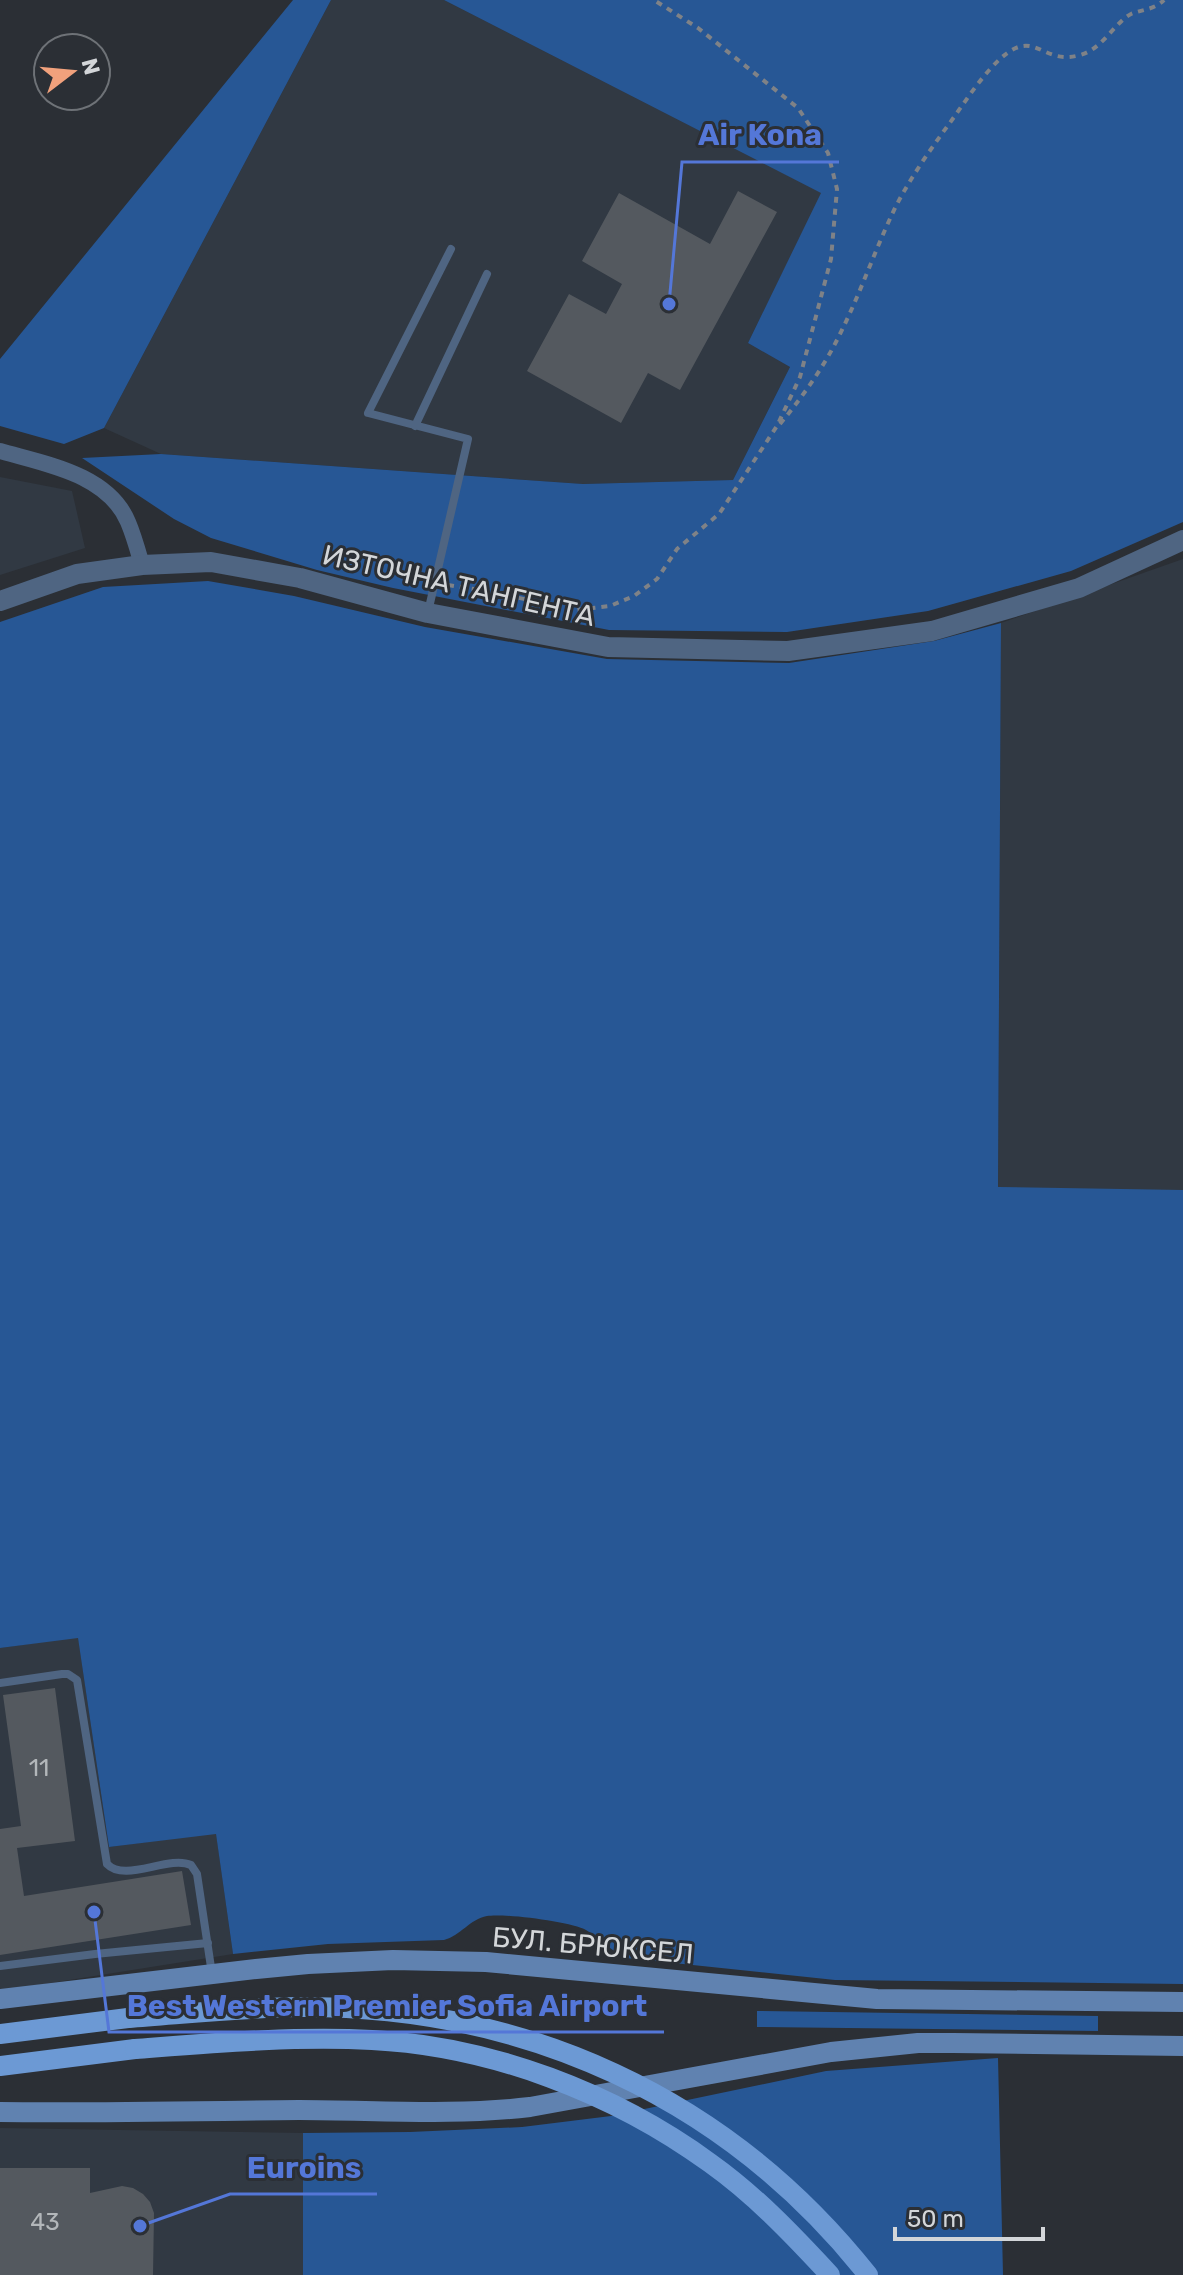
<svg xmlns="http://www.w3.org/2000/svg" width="1183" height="2275" viewBox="0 0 1183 2275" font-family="Rubik,sans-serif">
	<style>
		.built { fill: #313943 }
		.green { fill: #275795 }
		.building { fill: #54595f }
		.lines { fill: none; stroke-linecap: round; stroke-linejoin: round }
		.path { stroke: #7f8287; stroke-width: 4; stroke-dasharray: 6 6; stroke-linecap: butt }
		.service { stroke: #4f6582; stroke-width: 8 }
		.minor { stroke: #4f6582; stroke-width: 16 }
		.tertiary { stroke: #4f6582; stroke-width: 20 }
		.secondary { stroke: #6082b0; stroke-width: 20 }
		.primary { stroke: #6c99d4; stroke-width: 20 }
		.primary-bridge { stroke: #6c99d4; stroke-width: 20 }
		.labels { text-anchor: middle; stroke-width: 6; stroke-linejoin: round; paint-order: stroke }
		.number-label { font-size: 24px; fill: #b3b7ba }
		.street-label { font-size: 28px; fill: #d3d6d9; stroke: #2b2f35 }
		.leader { fill: none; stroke: #5477d8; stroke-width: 3 }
		.callout-dot { fill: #5477d8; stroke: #2b2f35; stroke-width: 3 }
		.callout-label { font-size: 30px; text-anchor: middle; font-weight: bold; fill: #5477d8; stroke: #2b2f35; stroke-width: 6; stroke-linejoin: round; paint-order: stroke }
	</style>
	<rect width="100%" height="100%" fill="#2b2f35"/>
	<path class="built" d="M 331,0 L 444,0 L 822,193 L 748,343 L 790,367 L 733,480 L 583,484 L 161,454 L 104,428 Z
		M 0,477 L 72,491 L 85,548 L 0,575 Z
		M 1183,559 L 1183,1355 L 998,1187 L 1001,623 Z
		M 78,1637 L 109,1847 L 216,1833 L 233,1954 L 0,1991 L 0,1648 Z
		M 0,2128 L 303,2133 L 303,2275 L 0,2275 Z"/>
	<path class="green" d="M 293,0 L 331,0 L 104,428 L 64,444 L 0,426 L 0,359 Z
		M 444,0 L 1183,0 L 1183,522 L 1071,571 L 928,611 L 787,632 L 609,630 L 393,588 L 317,570 L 211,538 L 174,519 L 82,458 L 161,454 L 583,484 L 733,480 L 790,367 L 748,343 L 821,193 Z
		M 208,581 L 294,596 L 425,627 L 607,659 L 789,663 L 934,641 L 1001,623 L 998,1187 L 1183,1190 L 1183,1984 L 835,1980 L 626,1958 C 611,1951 600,1938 586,1930 C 572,1922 503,1913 487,1916 C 470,1919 460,1936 444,1940 L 328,1944 L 233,1954 L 216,1834 L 109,1847 L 78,1638 L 0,1648 L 0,622 L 103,587 Z
		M 757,2011 L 1098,2016 L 1098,2031 L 757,2027 Z
		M 998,2058 L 1003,2275 L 303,2275 L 303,2133 L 410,2132 L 522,2127 L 611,2116 L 826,2071 Z"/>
	<path class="building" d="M 738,191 L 777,212 L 680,390 L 648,373 L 621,423 L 527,371 L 569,294 L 606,314 L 622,284 L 582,261 L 619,193 L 710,244 Z
		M 55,1688 L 75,1841 L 17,1848 L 24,1896 L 182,1871 L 191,1925 L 0,1955 L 0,1829 L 21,1826 L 3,1695 Z
		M 0,2168 L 90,2168 L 90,2193 L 122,2186 L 133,2188 L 143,2194 L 150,2202 L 154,2213 L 153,2275 L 0,2275 Z"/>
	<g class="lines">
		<path class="path" d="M 780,424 C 803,396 824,367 840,334 C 861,292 876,247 896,206 C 911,177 930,150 949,124 C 963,105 976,84 993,66 C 1035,21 1039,67 1080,55 C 1103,49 1114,23 1131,14 C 1143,9 1154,10 1164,0
			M 448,585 L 487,591 L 575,610 L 610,606 L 634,596 L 657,579 L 677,549 L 719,514 L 777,426 L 800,377 L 831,259 L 837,189 L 828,153 L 798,108 L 698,28 L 654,0"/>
		<path class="service" d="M 415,426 L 487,274
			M 428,612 L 468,439 L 368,413 L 451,249
			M 0,1683 L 62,1674 L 68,1674 L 77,1680 L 107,1864 C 125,1883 168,1855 191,1865 L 197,1874 L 212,1974
			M 0,1966 L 95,1954 L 208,1943"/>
		<path class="minor" d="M 0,451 C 45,464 108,474 128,522 C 134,536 138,551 142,565"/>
		<path class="tertiary" d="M 0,601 L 77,574 L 142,565 L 211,562 L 300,578 L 428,613 L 608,647 L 788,651 L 932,631 L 1079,588 L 1183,540"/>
		<path class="secondary" d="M 0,1999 L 256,1969 L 308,1964 L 393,1960 L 486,1962 L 877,1999 L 1183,2002
			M 0,2112 C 100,2113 199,2111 299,2110 C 376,2110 453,2116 530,2107 L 831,2052 L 918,2043 L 953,2043 L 1183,2046"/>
		<path class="primary" d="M 0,2034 L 128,2018
			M 0,2066 L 135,2049"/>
		<path class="primary-bridge" d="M 128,2018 C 184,2014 241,2008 297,2007 C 524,2005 727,2097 868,2275
			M 135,2049 C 214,2043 293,2036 372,2040 C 491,2046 614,2093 710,2163 C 755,2195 793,2235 830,2275"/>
	</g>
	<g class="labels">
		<g class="number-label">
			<text x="39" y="1776">11</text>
			<text x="45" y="2230">43</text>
		</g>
		<g class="street-label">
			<text transform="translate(459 585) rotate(13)" y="10">ИЗТОЧНА ТАНГЕНТА</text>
			<text transform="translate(593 1945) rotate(5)" y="10">БУЛ. БРЮКСЕЛ</text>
		</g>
	</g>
	<path class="leader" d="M669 304L682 162H839M94 1912L109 2032H664M140 2226L230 2194H377"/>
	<g class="callout-dot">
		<circle cx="669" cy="304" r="8"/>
		<circle cx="94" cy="1912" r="8"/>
		<circle cx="140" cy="2226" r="8"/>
	</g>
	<g class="callout-label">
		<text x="760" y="145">Air Kona</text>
		<text x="387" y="2016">Best Western Premier Sofia Airport</text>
		<text x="304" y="2178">Euroins</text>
	</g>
	<g transform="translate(72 72) rotate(74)"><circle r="38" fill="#2b2f35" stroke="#6e7277" stroke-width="2"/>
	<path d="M0-6L14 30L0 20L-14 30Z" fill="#f1a17c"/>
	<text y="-12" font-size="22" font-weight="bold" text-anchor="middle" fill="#d3d6d9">N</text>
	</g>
	<path d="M895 2227v12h148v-12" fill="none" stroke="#d3d6d9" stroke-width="4"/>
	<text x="907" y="2227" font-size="24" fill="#d3d6d9" stroke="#2b2f35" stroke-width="6" paint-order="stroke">50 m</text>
</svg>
